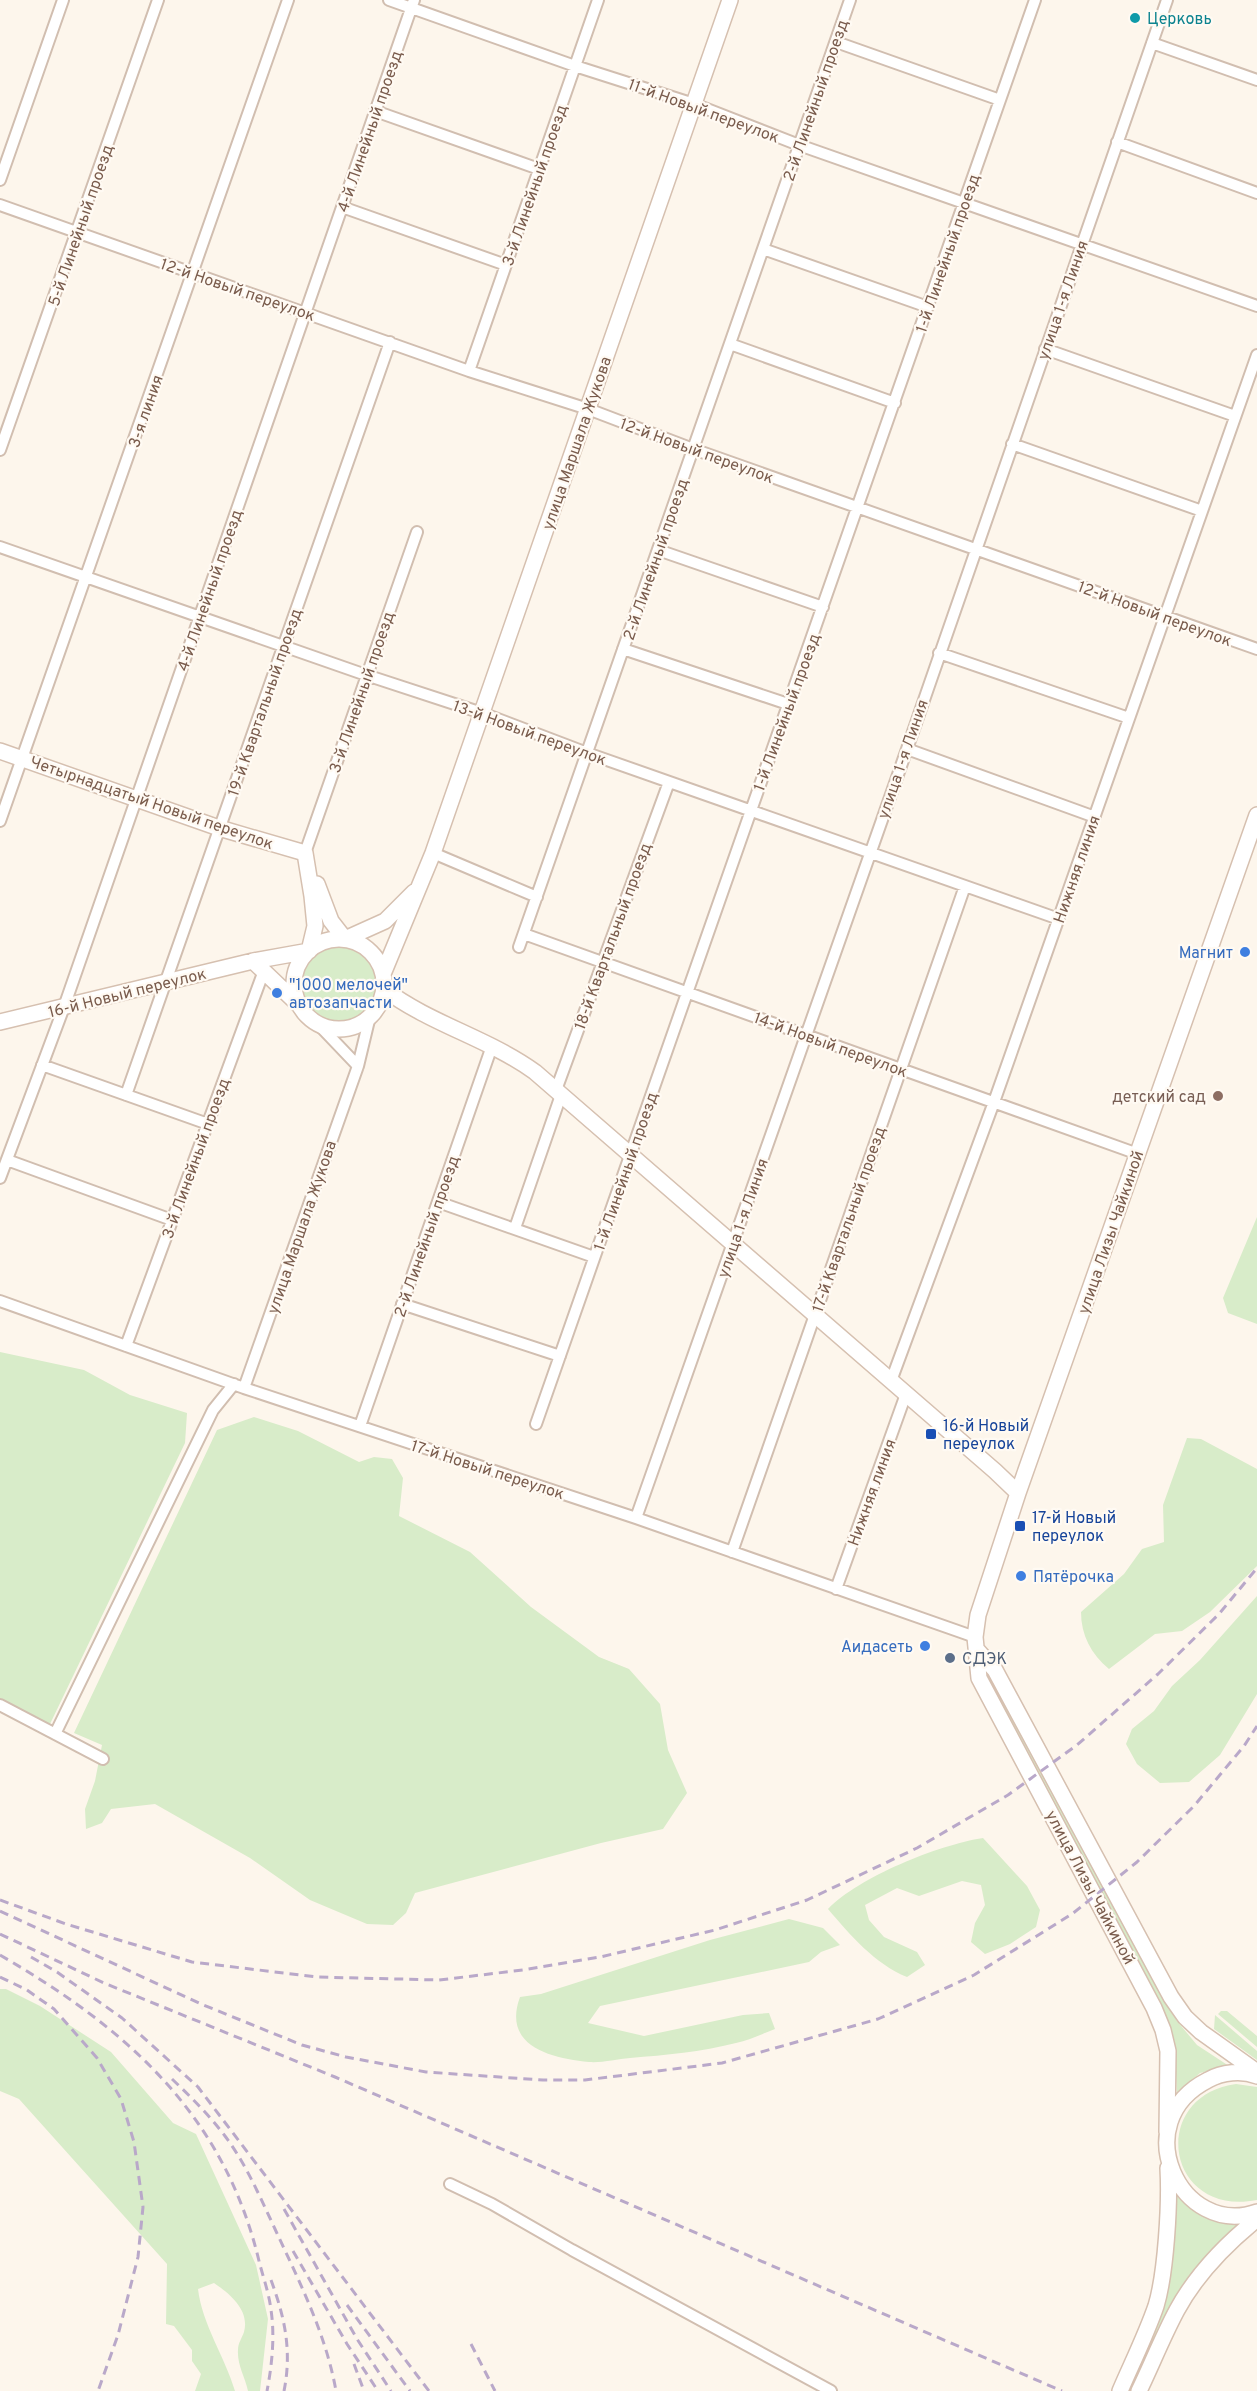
<svg xmlns="http://www.w3.org/2000/svg" width="1257" height="2391" viewBox="0 0 1257 2391" font-family="Overpass,sans-serif">
	<style>
		.green { fill: #d8ecc9 }
		.lines { fill: none; stroke-linecap: round; stroke-linejoin: round }
		.street-casing { stroke: #d1beb0; stroke-width: 14 }
		.secondary-casing { stroke: #d6c0b0; stroke-width: 18 }
		.street { stroke: #fff; stroke-width: 10 }
		.secondary { stroke: #fff; stroke-width: 15 }
		.rail { stroke: #b9a8c9; stroke-width: 3; stroke-dasharray: 9 6; stroke-linecap: butt }
		.culture-dot { fill: #0f9aa8; stroke: #fffaf3; stroke-width: 2 }
		.shop-dot { fill: #3f7fe0; stroke: #fffaf3; stroke-width: 2 }
		.education-dot { fill: #8d6e63; stroke: #fffaf3; stroke-width: 2 }
		.transit-dot { fill: #1a4fb4; stroke: #fffaf3; stroke-width: 2 }
		.service-dot { fill: #5c6f8a; stroke: #fffaf3; stroke-width: 2 }
		.labels { text-anchor: middle; stroke-width: 4.5; stroke-linejoin: round; paint-order: stroke }
		.culture-label { font-size: 16px; fill: #0d838f; stroke: #fffaf3; text-anchor: start }
		.street-label { font-size: 16px; fill: #7a5c4d; stroke: #fffaf3 }
		.shop-label { font-size: 16px; fill: #366cbe; stroke: #fffaf3; text-anchor: end }
		.education-label { font-size: 16px; fill: #785e54; stroke: #fffaf3; text-anchor: end }
		.transit-label { font-size: 16px; fill: #164399; stroke: #fffaf3; text-anchor: start }
		.service-label { font-size: 16px; fill: #4e5e75; stroke: #fffaf3; text-anchor: start }
	</style>
	<rect width="100%" height="100%" fill="#fdf6ec"/>
	<path class="green" d="M301 984a38 38 0 1 1 76 0a38 38 0 1 1-76 0Z
		M 1257,1217 L 1257,1324 L 1228,1313 L 1223,1298 Z
		M 0,1352 L 84,1370 L 130,1395 L 187,1413 L 185,1443 L 50,1724 L 0,1698 Z
		M 254,1417 L 298,1431 L 359,1462 L 374,1457 L 392,1459 L 403,1478 L 399,1516 L 470,1552 L 531,1607 L 599,1657 L 629,1669 L 660,1704 L 668,1750 L 687,1793 L 663,1829 L 601,1843 L 415,1893 L 406,1913 L 393,1925 L 367,1924 L 310,1900 L 250,1858 L 155,1804 L 111,1809 L 102,1823 L 86,1829 L 85,1809 L 95,1781 L 102,1745 L 74,1733 L 217,1430 Z
		M 1187,1438 L 1201,1439 L 1257,1469 L 1257,1566 L 1210,1612 L 1182,1631 L 1155,1634 L 1109,1669 C 1091,1654 1081,1635 1081,1612 L 1124,1574 L 1142,1549 L 1164,1542 L 1163,1505 Z
		M 1257,1596 L 1257,1694 L 1220,1755 L 1189,1782 L 1160,1783 L 1137,1764 L 1126,1744 L 1132,1729 L 1154,1711 L 1172,1686 L 1200,1660 Z
		M 991,1675 L 1177,2021 L 1197,2045 L 1229,2066 L 1200,2073 L 1177,2093 L 1175,2053 L 985,1678 Z
		M 983,1838 L 1027,1886 L 1040,1910 L 1036,1927 L 1010,1944 L 985,1954 L 971,1942 L 975,1923 L 985,1905 L 981,1885 L 962,1881 L 919,1896 L 897,1888 L 865,1905 L 869,1920 L 884,1937 L 917,1952 L 925,1965 L 907,1977 C 875,1964 850,1935 828,1909 C 859,1877 938,1845 983,1838 Z
		M 789,1919 L 823,1928 L 840,1945 L 821,1952 L 809,1962 L 600,2006 L 588,2023 L 644,2036 L 743,2015 L 769,2013 L 775,2029 C 762,2034 749,2040 736,2043 C 701,2052 666,2055 630,2058 C 617,2059 602,2063 589,2062 C 550,2058 502,2046 520,1997 L 541,1994 L 710,1940 Z
		M 0,1989 L 6,1989 L 40,2006 L 111,2052 L 173,2123 L 196,2134 L 256,2265 L 268,2319 L 260,2391 L 248,2391 C 245,2377 237,2365 238,2350 C 238,2343 242,2338 244,2332 C 250,2310 230,2294 214,2283 L 198,2289 C 202,2324 225,2357 235,2391 L 195,2391 L 201,2374 L 192,2361 L 192,2350 L 174,2326 L 166,2324 L 167,2264 L 19,2099 L 0,2091 Z
		M 1221,2011 L 1227,2011 L 1257,2036 L 1257,2047 L 1218,2014 Z
		M 1215,2015 L 1257,2051 L 1257,2060 L 1214,2029 Z
		M 1236,2084 L 1257,2087 L 1257,2200 C 1165,2218 1148,2096 1236,2084 Z
		M 1176,2189 L 1244,2220 C 1223,2241 1201,2262 1183,2286 C 1161,2317 1148,2356 1132,2391 L 1126,2391 L 1162,2306 L 1170,2280 Z"/>
	<g class="lines">
		<defs>
			<path id="street" d="M 389,0 L 575,66 L 694,104 L 799,145 L 1257,306
				M 836,42 L 1000,100
				M 1152,43 L 1257,80
				M 375,111 L 539,169
				M 1117,142 L 1257,193
				M 0,180 L 63,0
				M 0,205 L 469,371 L 588,409 L 693,449 L 1257,649
				M 342,207 L 506,265
				M 763,249 L 928,307
				M 730,344 L 895,403
				M 1045,349 L 1235,416
				M 469,371 L 598,0
				M 1012,444 L 1202,511
				M 0,450 L 158,0
				M 0,547 L 366,675 L 482,713 L 587,753 L 1059,919
				M 658,550 L 823,607
				M 623,649 L 788,704
				M 939,653 L 1129,718
				M 907,749 L 1095,817
				M 0,821 L 288,0
				M 305,853 L 417,532
				M 433,853 L 537,897
				M 524,934 L 1138,1154
				M 519,947 L 850,0
				M 317,1023 L 358,1066
				M 42,1065 L 208,1124
				M 556,1090 L 669,782
				M 126,1095 L 390,342
				M 7,1160 L 172,1220
				M 0,1178 L 64,1007 L 414,0
				M 438,1202 L 594,1257
				M 515,1228 L 561,1095
				M 0,1301 L 244,1388 L 636,1518 L 975,1637
				M 402,1304 L 560,1356
				M 126,1346 L 262,976 L 269,976
				M 891,1381 L 994,1102 L 1257,355
				M 244,1388 L 358,1066 L 370,1016
				M 536,1424 L 1035,0
				M 360,1426 L 492,1046
				M 636,1518 L 907,749 L 1167,0
				M 732,1552 L 965,886
				M 836,1589 L 906,1394
				M 0,1705 L 103,1759
				M 55,1734 L 213,1410 L 234,1384
				M 450,2184 L 492,2204 L 572,2250 L 831,2391"/>
			<path id="secondary" d="M 0,751 L 219,828 L 305,853
				M 317,884 L 331,921 L 345,939 L 385,921 L 414,892
				M294 984a45 45 0 1 1 90 0a45 45 0 1 1-90 0Z
				M 253,961 L 299,1005
				M 383,974 L 433,853 L 730,0
				M 384,989 C 430,1024 488,1038 535,1072 L 995,1471 L 1018,1493
				M 0,1022 L 253,961 L 309,951 L 315,926 L 312,896 L 305,853
				M 978,1651 L 995,1670 L 1171,1997 L 1185,2017 L 1201,2032 L 1257,2072
				M 1257,2076 C 1242,2070 1222,2072 1208,2080 C 1125,2122 1181,2239 1257,2212
				M 1167,2132 L 1168,2051 L 1163,2030 L 1154,2008 L 979,1678 L 975,1637 L 978,1615 L 1018,1493 L 1257,815
				M 1120,2391 C 1132,2363 1146,2335 1156,2306 C 1166,2273 1170,2203 1168,2168
				M 1139,2391 C 1152,2364 1163,2336 1177,2310 C 1196,2275 1226,2244 1257,2219"/>
		</defs>
		<use href="#street" class="street-casing"/>
		<use href="#secondary" class="secondary-casing"/>
		<use href="#street" class="street"/>
		<use href="#secondary" class="secondary"/>
		<path class="rail" d="M 0,1900 L 66,1924 L 192,1962 L 317,1977 L 439,1980 L 523,1970 L 600,1957 L 715,1930 L 807,1900 L 917,1848 L 1008,1795 L 1077,1745 L 1158,1674 L 1219,1614 L 1257,1568
			M 0,1911 L 201,2004 L 302,2045 L 346,2057 L 426,2072 L 543,2080 L 585,2080 L 722,2063 L 878,2019 L 974,1975 L 1072,1914 L 1137,1862 L 1194,1806 L 1244,1746 L 1257,1726
			M 0,1934 L 104,1983 L 335,2077 L 1062,2391
			M 0,1955 C 126,2028 224,2114 259,2261 C 263,2277 269,2293 271,2310 C 275,2336 272,2365 267,2391
			M 31,1957 L 57,1972 L 122,2018 L 198,2087 L 429,2391
			M 0,1977 L 27,1990 L 54,2009 L 97,2058 L 121,2099 L 134,2142 L 143,2207 L 138,2257 L 118,2335 L 98,2391
			M 172,2079 C 191,2097 209,2115 225,2136 C 246,2164 260,2197 275,2229 C 299,2281 326,2334 336,2391
			M 284,2209 L 357,2339 L 391,2391
			M 293,2251 L 347,2344 L 378,2391
			M 271,2280 C 285,2318 292,2351 284,2391
			M 347,2305 L 410,2391
			M 471,2344 L 495,2391
			M 354,2364 L 364,2391"/>
	</g>
	<circle class="culture-dot" cx="1135" cy="18" r="6"/>
	<g class="shop-dot">
		<circle cx="1245" cy="952" r="6"/>
		<circle cx="277" cy="993" r="6"/>
		<circle cx="1021" cy="1576" r="6"/>
		<circle cx="925" cy="1646" r="6"/>
	</g>
	<circle class="education-dot" cx="1218" cy="1096" r="6"/>
	<g class="transit-dot">
		<rect x="925" y="1428" width="12" height="12" rx="3"/>
		<rect x="1014" y="1520" width="12" height="12" rx="3"/>
	</g>
	<circle class="service-dot" cx="950" cy="1658" r="6"/>
	<g class="labels">
		<g class="culture-label">
			<text x="1147" y="24">Церковь</text>
		</g>
		<g class="street-label">
			<text transform="translate(815 100) rotate(-71)" y="6">2-й Линейный проезд</text>
			<text transform="translate(704 110) rotate(20)" y="6">11-й Новый переулок</text>
			<text transform="translate(369 131) rotate(-71)" y="6">4-й Линейный проезд</text>
			<text transform="translate(534 185) rotate(-71)" y="6">3-й Линейный проезд</text>
			<text transform="translate(80 225) rotate(-71)" y="6">5-й Линейный проезд</text>
			<text transform="translate(947 253) rotate(-71)" y="6">1-й Линейный проезд</text>
			<text transform="translate(238 289) rotate(19)" y="6">12-й Новый переулок</text>
			<text transform="translate(1062 300) rotate(-71)" y="6">улица 1-я Линия</text>
			<text transform="translate(145 411) rotate(-71)" y="6">3-я линия</text>
			<text transform="translate(576 443) rotate(-71)" y="6">улица Маршала Жукова</text>
			<text transform="translate(697 450) rotate(20)" y="6">12-й Новый переулок</text>
			<text transform="translate(655 559) rotate(-71)" y="6">2-й Линейный проезд</text>
			<text transform="translate(209 590) rotate(-71)" y="6">4-й Линейный проезд</text>
			<text transform="translate(1155 613) rotate(20)" y="6">12-й Новый переулок</text>
			<text transform="translate(361 692) rotate(-71)" y="6">3-й Линейный проезд</text>
			<text transform="translate(264 702) rotate(-71)" y="6">19-й Квартальный проезд</text>
			<text transform="translate(786 712) rotate(-70)" y="6">1-й Линейный проезд</text>
			<text transform="translate(530 732) rotate(20)" y="6">13-й Новый переулок</text>
			<text transform="translate(902 759) rotate(-71)" y="6">улица 1-я Линия</text>
			<text transform="translate(152 802) rotate(19)" y="6">Четырнадцатый Новый переулок</text>
			<text transform="translate(1076 869) rotate(-71)" y="6">Нижняя линия</text>
			<text transform="translate(612 936) rotate(-70)" y="6">18-й Квартальный проезд</text>
			<text transform="translate(127 992) rotate(-14)" y="6">16-й Новый переулок</text>
			<text transform="translate(831 1044) rotate(20)" y="6">14-й Новый переулок</text>
			<text transform="translate(195 1158) rotate(-70)" y="6">3-й Линейный проезд</text>
			<text transform="translate(625 1171) rotate(-71)" y="6">1-й Линейный проезд</text>
			<text transform="translate(742 1218) rotate(-71)" y="6">улица 1-я Линия</text>
			<text transform="translate(848 1219) rotate(-71)" y="6">17-й Квартальный проезд</text>
			<text transform="translate(301 1227) rotate(-71)" y="6">улица Маршала Жукова</text>
			<text transform="translate(1110 1232) rotate(-71)" y="6">улица Лизы Чайкиной</text>
			<text transform="translate(426 1236) rotate(-71)" y="6">2-й Линейный проезд</text>
			<text transform="translate(488 1469) rotate(18)" y="6">17-й Новый переулок</text>
			<text transform="translate(871 1492) rotate(-70)" y="6">Нижняя линия</text>
			<text transform="translate(1091 1887) rotate(62)" y="6">улица Лизы Чайкиной</text>
		</g>
		<g class="shop-label">
			<text x="1233" y="958">Магнит</text>
			<text x="289" y="990" text-anchor="start">"1000 мелочей"<tspan x="289" dy="18">автозапчасти</tspan></text>
			<text x="1033" y="1582" text-anchor="start">Пятёрочка</text>
			<text x="913" y="1652">Аидасеть</text>
		</g>
		<g class="education-label">
			<text x="1206" y="1102">детский сад</text>
		</g>
		<g class="transit-label">
			<text x="943" y="1431">16-й Новый<tspan x="943" dy="18">переулок</tspan></text>
			<text x="1032" y="1523">17-й Новый<tspan x="1032" dy="18">переулок</tspan></text>
		</g>
		<g class="service-label">
			<text x="962" y="1664">СДЭК</text>
		</g>
	</g>
</svg>
